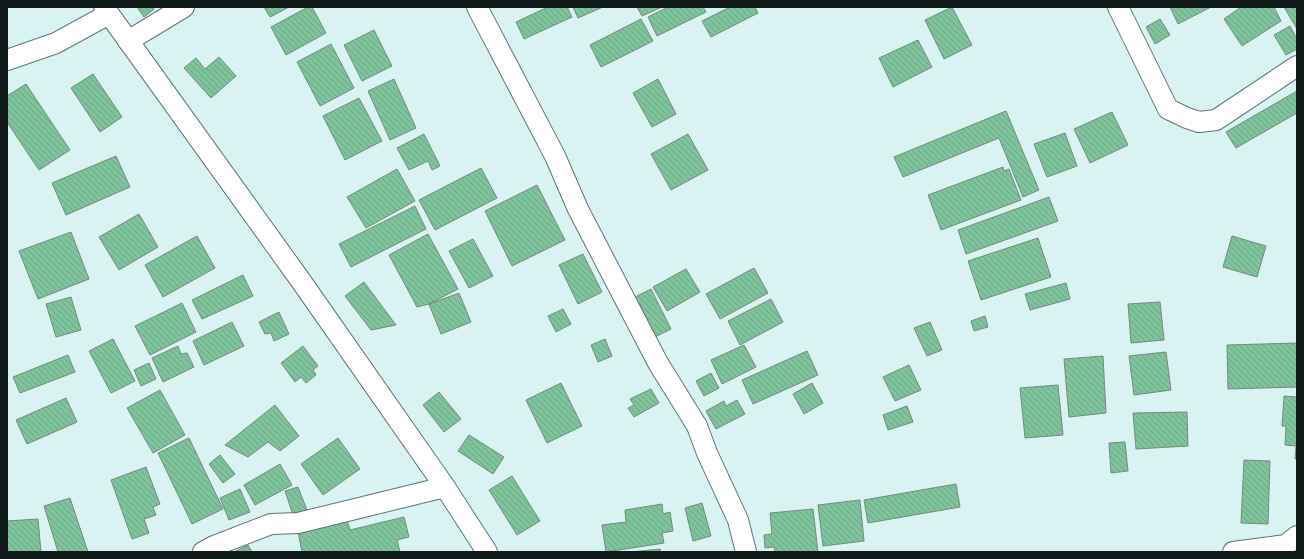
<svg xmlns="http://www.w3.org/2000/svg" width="1304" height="559" viewBox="0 0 1304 559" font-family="'Titillium Web',sans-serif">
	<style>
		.building { fill: url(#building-back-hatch); stroke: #76897e }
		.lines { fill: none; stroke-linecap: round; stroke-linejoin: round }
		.street-casing { stroke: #5f7675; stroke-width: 22 }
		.street { stroke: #fff; stroke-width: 20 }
	</style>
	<defs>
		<pattern id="building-back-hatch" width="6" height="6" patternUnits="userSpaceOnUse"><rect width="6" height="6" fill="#7ec39c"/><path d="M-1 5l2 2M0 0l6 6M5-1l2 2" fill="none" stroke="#6ca786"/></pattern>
	</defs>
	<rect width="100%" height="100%" fill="#d8f3f1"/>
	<path class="building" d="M 137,7 L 152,7 L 154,9 L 144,17 Z
		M 264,7 L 289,7 L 270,17 Z
		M 308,7 L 312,7 L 326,33 L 286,55 L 271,27 Z
		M 548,7 L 567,7 L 572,17 L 524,39 L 516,22 Z
		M 573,7 L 603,7 L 578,18 Z
		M 637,7 L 662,7 L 642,16 Z
		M 668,7 L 703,7 L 706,12 L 657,36 L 648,17 Z
		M 730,7 L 755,7 L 758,13 L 711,37 L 702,21 Z
		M 952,7 L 972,45 L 944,59 L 925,20 Z
		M 1170,7 L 1211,7 L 1178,24 Z
		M 1241,7 L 1274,7 L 1281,21 L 1242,46 L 1224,19 Z
		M 1284,7 L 1297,7 L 1297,29 Z
		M 641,19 L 653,41 L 601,67 L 590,45 Z
		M 1160,19 L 1170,35 L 1155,44 L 1146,27 Z
		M 1290,26 L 1297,39 L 1297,49 L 1286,55 L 1274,35 Z
		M 374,30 L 392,66 L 362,81 L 344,45 Z
		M 918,40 L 932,67 L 893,87 L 879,58 Z
		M 331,44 L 354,88 L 320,106 L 297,62 Z
		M 219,57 L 236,76 L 211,98 L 184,68 L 196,58 L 205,69 Z
		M 93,74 L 122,117 L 100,132 L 71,88 Z
		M 394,79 L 416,128 L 390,140 L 368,91 Z
		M 658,79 L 676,114 L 652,127 L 633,93 Z
		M 26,84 L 70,150 L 39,170 L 7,122 L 7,96 Z
		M 1297,91 L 1297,113 L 1236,148 L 1226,132 Z
		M 359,98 L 382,141 L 345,160 L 323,116 Z
		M 1006,111 L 1039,190 L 1023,197 L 999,138 L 903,177 L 894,157 Z
		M 1112,112 L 1128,145 L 1090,163 L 1074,129 Z
		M 1065,133 L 1077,166 L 1047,177 L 1034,144 Z
		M 424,134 L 440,166 L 432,170 L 428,161 L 409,170 L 397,148 Z
		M 688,134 L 708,170 L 671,190 L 651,154 Z
		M 116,156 L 130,187 L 66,215 L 52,183 Z
		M 1003,167 L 1004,171 L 1009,169 L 1021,200 L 941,230 L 928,195 Z
		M 481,168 L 497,198 L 435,230 L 419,200 Z
		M 397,169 L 415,201 L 366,228 L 347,197 Z
		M 537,185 L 565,240 L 512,266 L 485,211 Z
		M 1049,197 L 1058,221 L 966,254 L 958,230 Z
		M 415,206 L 426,229 L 351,267 L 339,244 Z
		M 139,214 L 158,247 L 119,270 L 99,237 Z
		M 71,232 L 89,279 L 38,299 L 19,251 Z
		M 428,234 L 458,289 L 429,304 L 417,307 L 389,255 Z
		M 197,236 L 215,268 L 163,297 L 145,265 Z
		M 1232,236 L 1266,246 L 1257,277 L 1223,267 Z
		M 1038,238 L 1051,277 L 981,300 L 968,261 Z
		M 473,239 L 493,276 L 469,288 L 449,251 Z
		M 583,254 L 602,292 L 578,304 L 559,265 Z
		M 754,268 L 768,293 L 720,319 L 706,294 Z
		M 686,269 L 700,292 L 667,311 L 653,287 Z
		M 243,275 L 253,296 L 202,319 L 192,300 Z
		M 364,282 L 396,325 L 371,330 L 345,296 Z
		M 1066,283 L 1070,299 L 1030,310 L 1025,294 Z
		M 651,289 L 671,329 L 653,338 L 633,298 Z
		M 459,293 L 471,322 L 441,334 L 429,304 Z
		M 71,297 L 81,330 L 56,337 L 46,304 Z
		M 771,299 L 783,322 L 740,345 L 728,321 Z
		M 1160,302 L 1164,340 L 1131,343 L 1128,304 Z
		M 182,303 L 196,332 L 150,355 L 135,326 Z
		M 563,309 L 571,324 L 556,332 L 548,316 Z
		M 279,312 L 289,334 L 274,341 L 271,333 L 265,334 L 259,322 Z
		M 985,316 L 988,327 L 974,331 L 971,321 Z
		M 232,322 L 244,346 L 204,365 L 193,341 Z
		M 930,322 L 942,350 L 927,356 L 914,328 Z
		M 113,339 L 135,381 L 111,393 L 89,351 Z
		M 605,339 L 612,356 L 598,362 L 591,345 Z
		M 1297,343 L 1297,387 L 1228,389 L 1227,345 Z
		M 744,345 L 756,367 L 722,384 L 711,360 Z
		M 178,346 L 181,354 L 187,353 L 194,367 L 163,382 L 152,358 Z
		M 303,346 L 318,366 L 313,370 L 316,375 L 306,383 L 301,377 L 295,382 L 281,363 Z
		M 807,351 L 818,375 L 753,404 L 742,380 Z
		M 1166,352 L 1171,390 L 1134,395 L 1129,356 Z
		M 68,355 L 75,372 L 20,393 L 13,377 Z
		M 1103,356 L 1106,413 L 1069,417 L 1064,359 Z
		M 149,363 L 156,379 L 141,386 L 134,370 Z
		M 909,365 L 921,390 L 895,401 L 883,377 Z
		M 711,373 L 719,388 L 704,396 L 696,381 Z
		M 561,383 L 582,426 L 547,443 L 526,400 Z
		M 812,383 L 823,403 L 804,414 L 793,394 Z
		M 1058,385 L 1063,435 L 1025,438 L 1020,388 Z
		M 651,389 L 659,403 L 634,417 L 628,408 L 634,405 L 630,399 Z
		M 160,390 L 185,435 L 153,453 L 127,408 Z
		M 439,392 L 461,419 L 444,432 L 423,405 Z
		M 1284,396 L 1297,397 L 1297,459 L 1295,459 L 1296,446 L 1285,445 L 1286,426 L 1282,426 Z
		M 66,398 L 77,422 L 27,444 L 16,420 Z
		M 737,400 L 745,414 L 716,429 L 706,411 L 724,401 L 726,406 Z
		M 275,405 L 299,436 L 280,451 L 268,442 L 248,457 L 225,445 Z
		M 907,406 L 913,422 L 888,430 L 883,415 Z
		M 1187,412 L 1188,446 L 1136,449 L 1133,413 Z
		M 469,435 L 504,457 L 493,474 L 458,451 Z
		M 189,438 L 223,509 L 192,524 L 158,453 Z
		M 338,438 L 360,469 L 323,495 L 301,464 Z
		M 1125,442 L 1128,471 L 1111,473 L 1109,443 Z
		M 220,455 L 235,474 L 223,483 L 209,464 Z
		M 1244,460 L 1270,461 L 1268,524 L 1241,523 Z
		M 280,464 L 292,485 L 255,505 L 244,485 Z
		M 146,467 L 160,504 L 153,507 L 156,515 L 144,519 L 149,533 L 132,539 L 111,480 Z
		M 512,476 L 540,521 L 517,535 L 489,490 Z
		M 956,484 L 960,507 L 868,523 L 864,500 Z
		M 298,487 L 307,510 L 293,515 L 285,491 Z
		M 240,489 L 250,512 L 229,520 L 220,498 Z
		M 70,498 L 88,552 L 58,552 L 44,506 Z
		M 860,500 L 864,541 L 823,546 L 818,505 Z
		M 702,503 L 711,536 L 693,541 L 685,508 Z
		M 662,504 L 663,514 L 670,512 L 673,531 L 662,533 L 664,543 L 606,552 L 602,525 L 626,522 L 625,510 Z
		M 813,509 L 818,552 L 775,552 L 774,547 L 765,548 L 764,535 L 772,534 L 770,513 Z
		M 404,517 L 409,537 L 397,540 L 400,552 L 302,552 L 298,532 L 347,520 L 350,530 Z
		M 38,519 L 41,552 L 7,552 L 7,521 Z
		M 248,545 L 252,552 L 234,552 Z
		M 660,549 L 661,552 L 630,552 Z"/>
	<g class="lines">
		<defs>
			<path id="street" d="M 104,7 L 301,281 L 445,487 L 487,552
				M 477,7 L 555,156 L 578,209 L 658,363 L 697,426 L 707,453 L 738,520 L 746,552
				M 1118,7 L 1168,109 L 1187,118 L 1199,122 L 1216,120 L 1297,66
				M 128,41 L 184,7
				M 7,60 L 56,43 L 109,14
				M 203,552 L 214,546 L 271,524 L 298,523 L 445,487
				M 1233,552 L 1286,545 L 1297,536"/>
		</defs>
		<use href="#street" class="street-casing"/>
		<use href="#street" class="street"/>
	</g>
	<rect width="1304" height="559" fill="none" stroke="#111b1a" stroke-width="16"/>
</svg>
